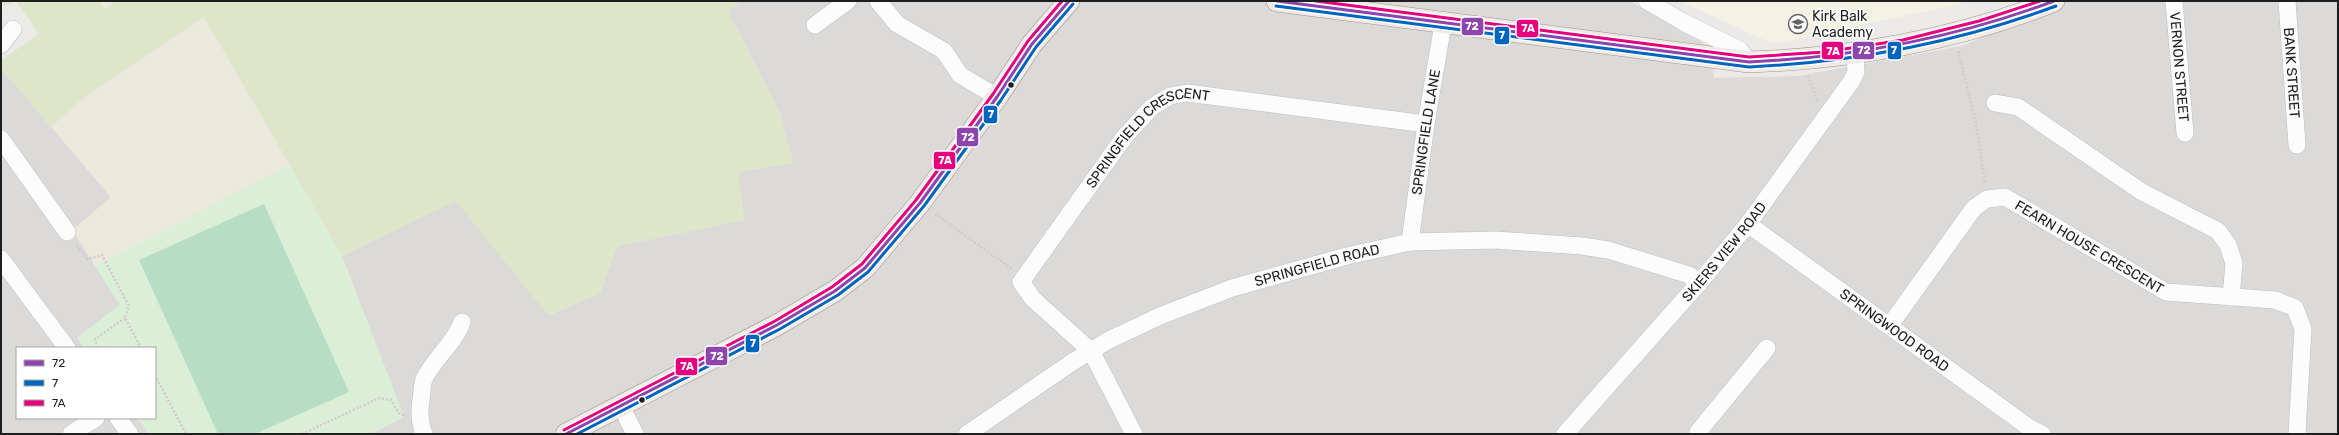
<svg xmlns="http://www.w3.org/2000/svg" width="2339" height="435" viewBox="0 0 2339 435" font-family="Rubik,sans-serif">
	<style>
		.residential { fill: #dbdad9 }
		.education { fill: #f4f1e5 }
		.farmland { fill: #ebe9dc }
		.grass { fill: #dee6ca }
		.park { fill: #daefd6 }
		.pitch { fill: #b8ddc7 }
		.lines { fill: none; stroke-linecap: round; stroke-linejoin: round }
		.minor-casing { stroke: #bfbfbe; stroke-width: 18 }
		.major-casing { stroke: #9f9387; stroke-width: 22 }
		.path { stroke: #d5c9c9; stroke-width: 2.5; stroke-dasharray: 2 2; stroke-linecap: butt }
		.minor { stroke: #fcfcfc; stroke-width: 17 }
		.major { stroke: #efeae6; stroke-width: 21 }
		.bus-1-casing { stroke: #fff; stroke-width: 6 }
		.bus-2-casing { stroke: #fff; stroke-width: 6 }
		.bus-3-casing { stroke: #fff; stroke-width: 6 }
		.bus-1 { stroke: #8e44ad; stroke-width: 3 }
		.bus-2 { stroke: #0065bd; stroke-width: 3 }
		.bus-3 { stroke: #e5007d; stroke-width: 3 }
		.bus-dot { fill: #1e1e1e; stroke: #fff; stroke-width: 1.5 }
		.labels { text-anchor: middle; stroke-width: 3; stroke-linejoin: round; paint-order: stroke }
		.poi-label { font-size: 14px; fill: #1e1e1e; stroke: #fff; text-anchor: start }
		.street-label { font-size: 14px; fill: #1e1e1e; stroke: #fff }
		.line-badge { stroke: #fff; stroke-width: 1.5 }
		.badge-label { font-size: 11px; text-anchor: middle; font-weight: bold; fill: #fff }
	</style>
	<rect width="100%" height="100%" fill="#eceae8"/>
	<path class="residential" d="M 740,1 L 1630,1 L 1709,46 L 1714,78 L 1798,76 L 1962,46 L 2065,1 L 2338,1 L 2338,434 L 371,434 L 404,417 L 342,256 L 456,200 L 549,315 L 600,293 L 617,246 L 744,220 L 738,172 L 793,163 L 779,111 L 728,12 Z
		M 1,68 L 111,197 L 73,230 L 120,305 L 77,338 L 84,348 L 17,348 L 17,418 L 137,418 L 149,434 L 1,434 Z"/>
	<path class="education" d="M 1680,1 L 1960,1 L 1961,4 L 1773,44 Z"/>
	<path class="farmland" d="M 99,1 L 116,1 L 105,9 Z
		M 204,17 L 289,165 L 95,266 L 73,230 L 111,197 L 51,127 L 86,96 Z"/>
	<path class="grass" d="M 1,1 L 99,1 L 105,9 L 116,1 L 740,1 L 728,12 L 779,111 L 793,163 L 738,172 L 744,220 L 617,246 L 600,293 L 548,315 L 456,201 L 342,256 L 204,17 L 86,96 L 51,127 L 1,68 L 1,60 L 39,34 L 16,1 L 1,7 Z"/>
	<path class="park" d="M 289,165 L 342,256 L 404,417 L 371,434 L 149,434 L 137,418 L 155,418 L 155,348 L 84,348 L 77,338 L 120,305 L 95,266 Z"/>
	<path class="pitch" d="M 264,204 L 349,392 L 255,434 L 218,434 L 139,260 Z"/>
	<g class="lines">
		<defs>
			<g id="minor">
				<path d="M 878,1 L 897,24 L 944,51 L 960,75 L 997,97"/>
				<path d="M 1647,1 L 1683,22 L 1740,50 L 1749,62"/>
				<path id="s1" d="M 2174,1 L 2185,133"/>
				<path id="s2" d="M 2287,1 L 2297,145"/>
				<path d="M 815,25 L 848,1"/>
				<path d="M 1,45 L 13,29"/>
				<path d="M 1995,103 L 2018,107 L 2142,192 L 2218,231 L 2228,245 L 2234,263 L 2231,297"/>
				<path d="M 1,139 L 67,232"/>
				<path id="s3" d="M 1748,224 L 2030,428 L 2042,434"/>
				<path id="s4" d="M 1410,242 L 1426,124 L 1443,24"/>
				<path d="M 1,259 L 67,348"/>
				<path id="s5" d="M 1890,325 L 1974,208 L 1987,199 L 2005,197 L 2166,292 L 2275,300 L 2295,308 L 2303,329 L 2297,434"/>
				<path d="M 621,406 L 635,434"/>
				<path d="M 118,418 L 130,434"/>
				<path d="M 71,434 L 96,418"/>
				<path d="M 424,434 C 420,424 419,412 421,400 C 422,394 422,385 424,379 C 434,358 455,343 462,322"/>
				<path id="s6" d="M 967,434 L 1074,361 L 1109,340 L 1160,316 L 1232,288 L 1347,256 L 1410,242 L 1495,240 L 1582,246 L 1608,250 L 1689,275 L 1699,283"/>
				<path id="s7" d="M 1134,434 L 1091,351 L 1033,299 L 1021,282 L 1125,136 L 1152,107 L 1170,96 L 1187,93 L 1426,124"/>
				<path id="s8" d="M 1565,434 L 1699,283 L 1748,224 L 1851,82 L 1856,72 L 1855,53"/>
				<path d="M 1700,434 L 1698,432 L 1767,348"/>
			</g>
			<path id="major" d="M 1277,1 L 1749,62 C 1849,59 1960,39 2054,1
				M 566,434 L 777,325 L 835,291 L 865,268 L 920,203 L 997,97 L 1032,44 L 1069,1"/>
		</defs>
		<use href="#minor" class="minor-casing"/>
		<use href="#major" class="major-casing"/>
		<path class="path" d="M 1958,51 L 1976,123 L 1985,183
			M 1808,76 L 1818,102
			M 935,214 L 1012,269
			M 77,245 L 87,259 L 102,255 L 129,306 L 125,318 L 141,348
			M 97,348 L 95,339 L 125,318
			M 155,375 L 186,434
			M 302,434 L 379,398 L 391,400 L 399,413 L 405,416"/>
		<use href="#minor" class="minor"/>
		<use href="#major" class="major"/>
		<defs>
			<path id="bus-1" d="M 1277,1 L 1749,62 C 1854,57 1955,38 2054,1
				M 566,434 L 777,325 L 835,291 L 865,268 L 920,203 L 997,97 L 1032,44 L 1069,1"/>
			<path id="bus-2" d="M 1276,6 L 1749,67 C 1855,62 1956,43 2056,6
				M 577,434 L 780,329 L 838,295 L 868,272 L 924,206 L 1001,100 L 1036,47 L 1073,4"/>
			<path id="bus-3" d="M 1316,1 L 1749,57 L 1825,52 L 1903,40 L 1979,21 L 2040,1
				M 564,430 L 775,321 L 832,287 L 862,264 L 916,200 L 993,94 L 1028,41 L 1062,1"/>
		</defs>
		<use href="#bus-1" class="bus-1-casing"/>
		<use href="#bus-2" class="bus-2-casing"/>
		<use href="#bus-3" class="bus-3-casing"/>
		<use href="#bus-1" class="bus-1"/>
		<use href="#bus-2" class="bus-2"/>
		<use href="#bus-3" class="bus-3"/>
	</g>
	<defs>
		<symbol id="school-ring" viewBox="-11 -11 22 22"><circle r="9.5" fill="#fff" stroke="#666565" stroke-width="1.5"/><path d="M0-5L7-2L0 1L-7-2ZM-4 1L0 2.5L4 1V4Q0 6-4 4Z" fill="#666565"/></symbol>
	</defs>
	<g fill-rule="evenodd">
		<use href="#school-ring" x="1787" y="13" width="22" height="22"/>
	</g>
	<g class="bus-dot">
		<circle cx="1011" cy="85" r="3.5"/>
		<circle cx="642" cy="400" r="3.5"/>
	</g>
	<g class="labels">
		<g class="poi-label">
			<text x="1812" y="21">Kirk Balk<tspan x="1812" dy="16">Academy</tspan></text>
		</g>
		<g class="street-label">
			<text dy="5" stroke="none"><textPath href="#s1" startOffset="66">VERNON STREET</textPath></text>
			<text dy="5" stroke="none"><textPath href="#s2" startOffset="72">BANK STREET</textPath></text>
			<text dy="5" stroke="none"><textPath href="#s4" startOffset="111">SPRINGFIELD LANE</textPath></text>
			<text dy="5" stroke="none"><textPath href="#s7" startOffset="391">SPRINGFIELD CRESCENT</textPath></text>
			<text dy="5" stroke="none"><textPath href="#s5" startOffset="276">FEARN HOUSE CRESCENT</textPath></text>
			<text dy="5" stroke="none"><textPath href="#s8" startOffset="242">SKIERS VIEW ROAD</textPath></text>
			<text dy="5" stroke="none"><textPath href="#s6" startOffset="392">SPRINGFIELD ROAD</textPath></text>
			<text dy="5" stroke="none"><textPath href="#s3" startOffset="181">SPRINGWOOD ROAD</textPath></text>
		</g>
	</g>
	<g class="line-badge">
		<rect x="1461" y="17" width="23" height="19" rx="4" fill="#8e44ad"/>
		<rect x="1516" y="19" width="23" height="19" rx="4" fill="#e5007d"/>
		<rect x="1494" y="26" width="16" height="19" rx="4" fill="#0065bd"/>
		<rect x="1887" y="41" width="15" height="19" rx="4" fill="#0065bd"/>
		<rect x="1852" y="41" width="23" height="19" rx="4" fill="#8e44ad"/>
		<rect x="1821" y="41" width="23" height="19" rx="4" fill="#e5007d"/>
		<rect x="983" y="105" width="15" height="19" rx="4" fill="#0065bd"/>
		<rect x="956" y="127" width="23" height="20" rx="4" fill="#8e44ad"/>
		<rect x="933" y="151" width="23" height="19" rx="4" fill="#e5007d"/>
		<rect x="745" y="334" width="15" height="19" rx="4" fill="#0065bd"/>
		<rect x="705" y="346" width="23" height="20" rx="4" fill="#8e44ad"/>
		<rect x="675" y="357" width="23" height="19" rx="4" fill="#e5007d"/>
	</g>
	<g class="badge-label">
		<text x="1472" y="30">72</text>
		<text x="1528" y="32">7A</text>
		<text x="1502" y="39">7</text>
		<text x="1894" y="54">7</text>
		<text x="1864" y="54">72</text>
		<text x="1833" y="55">7A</text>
		<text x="991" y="118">7</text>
		<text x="968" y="141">72</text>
		<text x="945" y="164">7A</text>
		<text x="753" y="347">7</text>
		<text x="717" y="360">72</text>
		<text x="687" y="370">7A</text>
	</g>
	<rect width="2339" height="435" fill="none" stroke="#1e1e1e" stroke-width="4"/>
	<rect x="16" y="347" width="140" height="72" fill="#ffffff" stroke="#a5a5a5"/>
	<rect x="24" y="360" width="20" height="6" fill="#8e44ad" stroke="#a5a5a5"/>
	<text x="52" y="367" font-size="12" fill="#1e1e1e">72</text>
	<rect x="24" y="380" width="20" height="6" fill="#0065bd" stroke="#a5a5a5"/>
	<text x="52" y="387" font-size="12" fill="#1e1e1e">7</text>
	<rect x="24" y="400" width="20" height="6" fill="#e5007d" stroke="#a5a5a5"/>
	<text x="52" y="407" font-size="12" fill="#1e1e1e">7A</text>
</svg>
